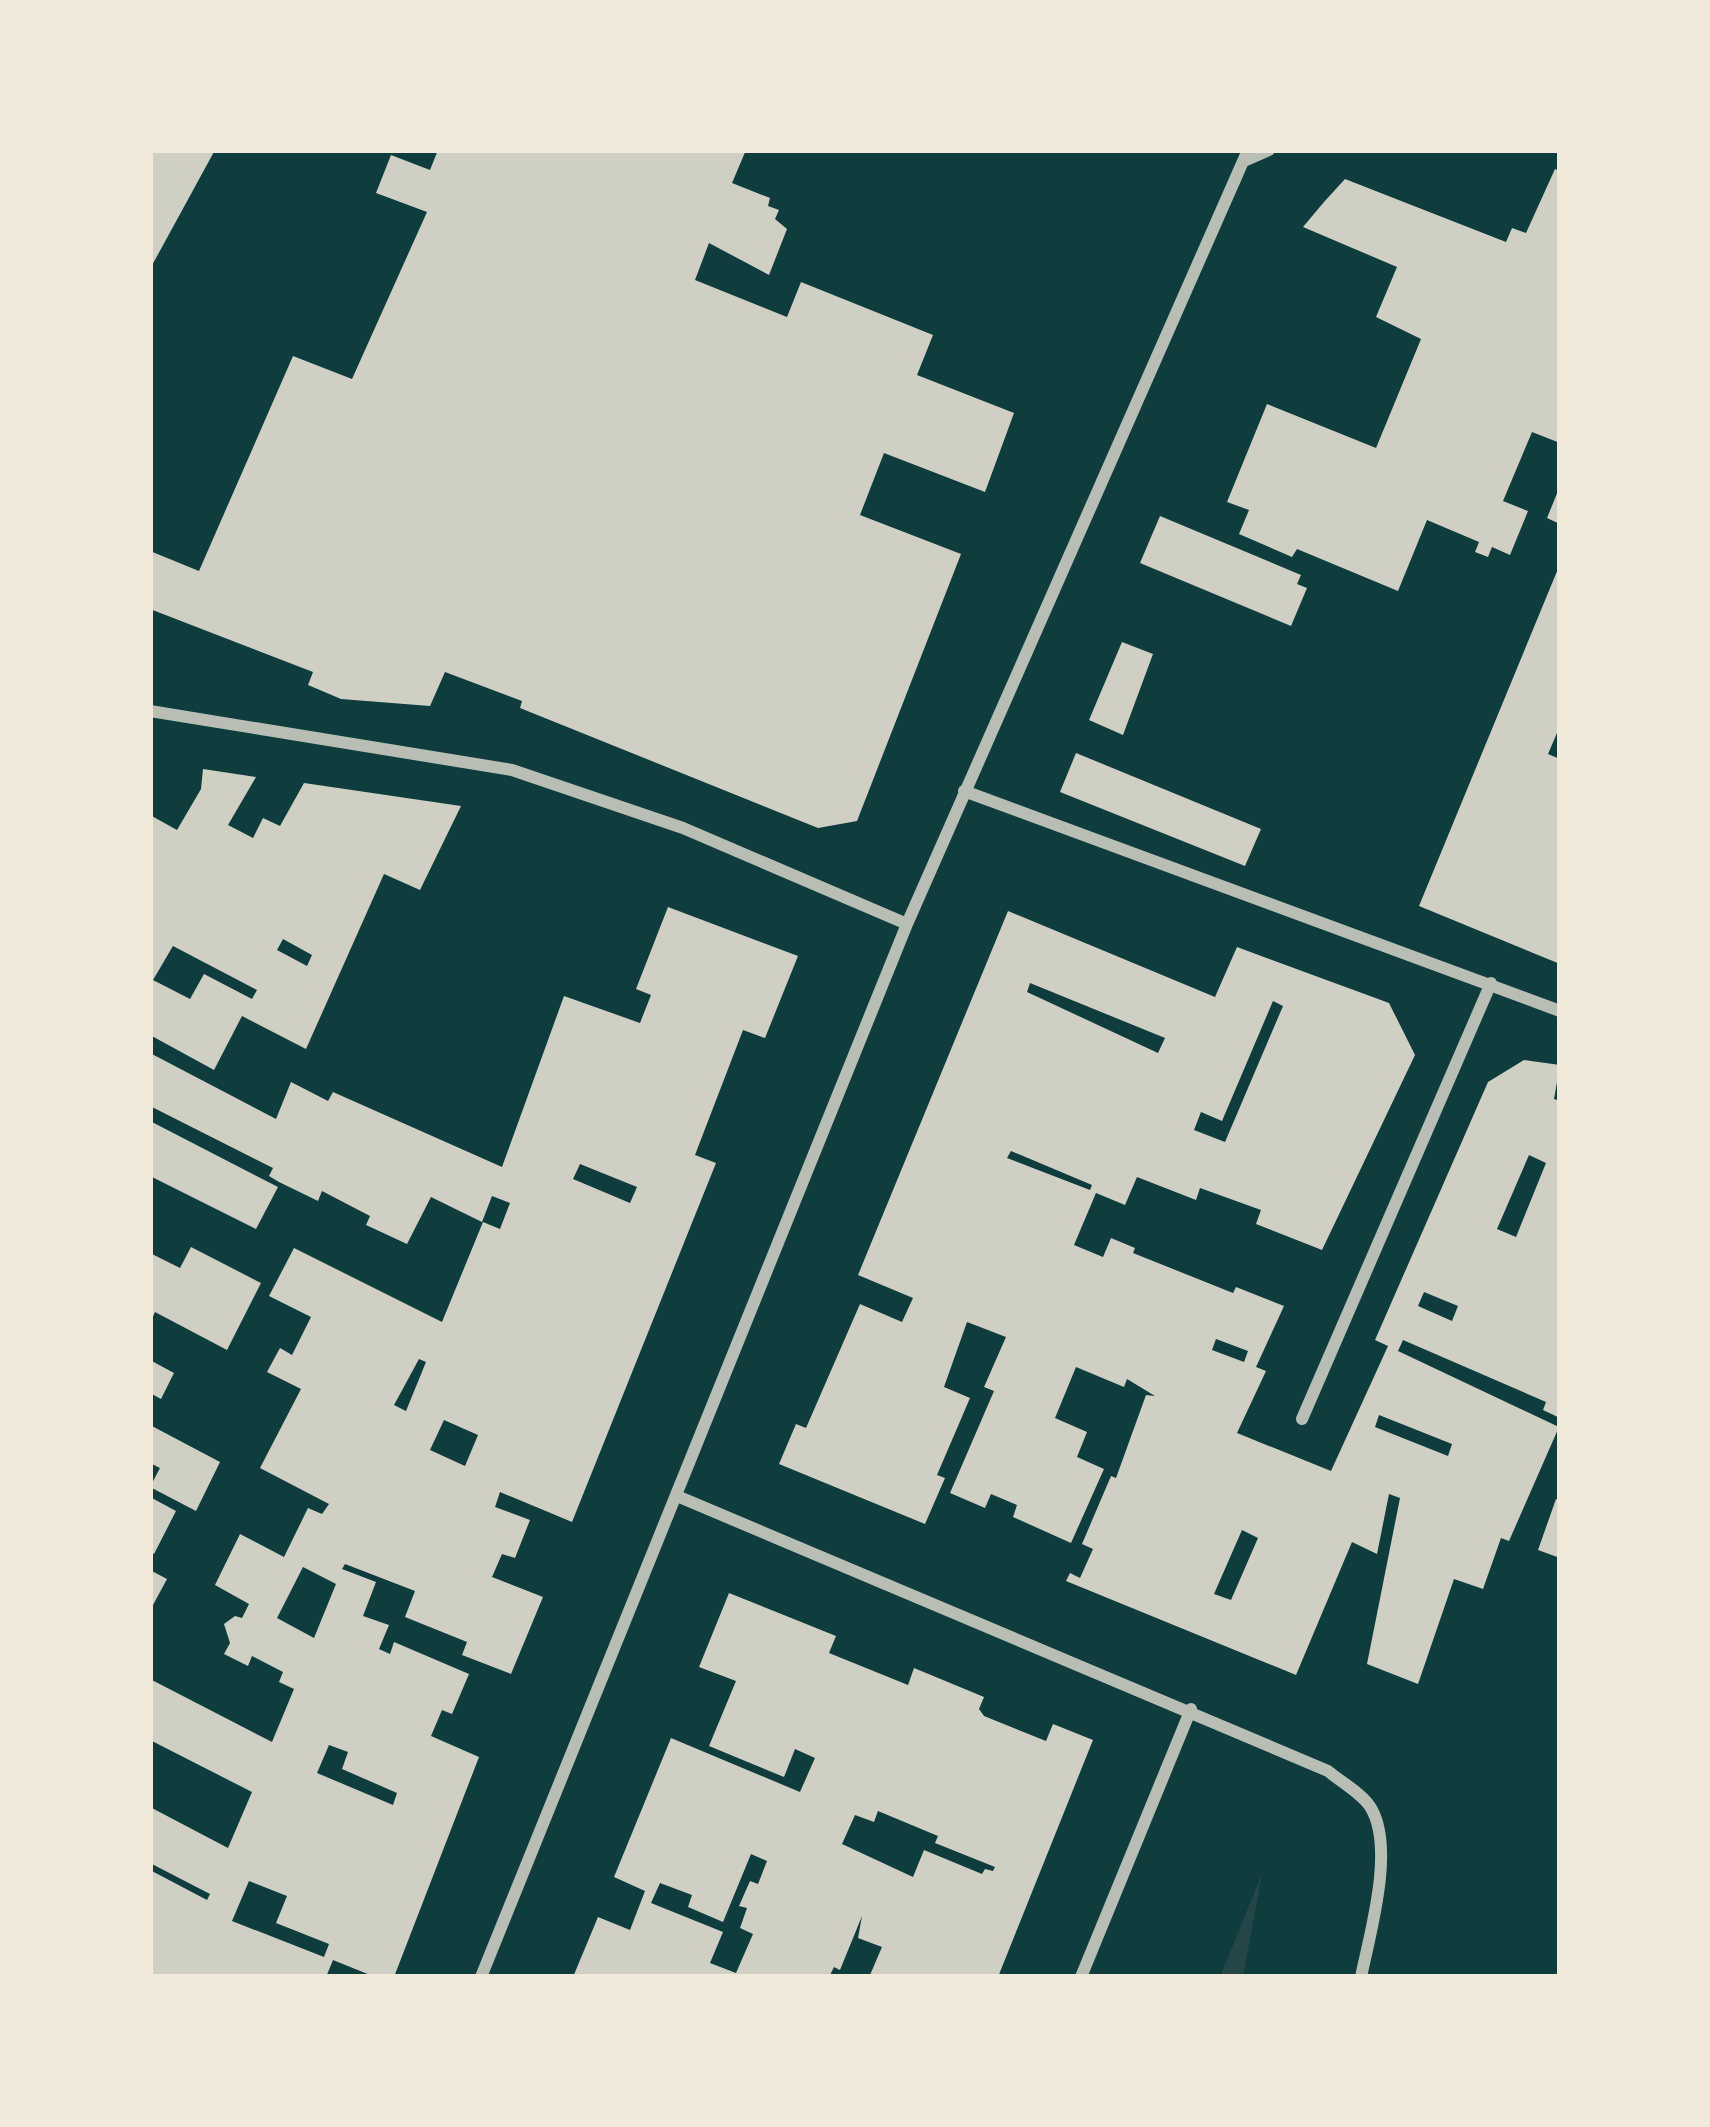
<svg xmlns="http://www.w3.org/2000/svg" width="1710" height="2127" viewBox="0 0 1710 2127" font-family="'Roboto Condensed',sans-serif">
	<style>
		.green { fill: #244646 }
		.building { fill: #cfcfc3; fill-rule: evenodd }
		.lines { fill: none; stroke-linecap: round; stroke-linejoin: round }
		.minor { stroke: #b8beb3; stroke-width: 12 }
	</style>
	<rect width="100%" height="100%" fill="#0f3d3e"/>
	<path class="green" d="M 1262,1874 L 1243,1977 L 1220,1977 Z"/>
	<path class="building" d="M 150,150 L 215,150 L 150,269 Z
		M 438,150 L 746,150 L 732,183 L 770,198 L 768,206 L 779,210 L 775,219 L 787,229 L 769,275 L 709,243 L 695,280 L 787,317 L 801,282 L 933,335 L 917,375 L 1014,413 L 985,492 L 884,453 L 860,515 L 961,554 L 857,821 L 818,828 L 520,708 L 522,701 L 445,672 L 430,706 L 341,699 L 308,685 L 313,672 L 150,609 L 150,551 L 199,571 L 293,356 L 352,379 L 427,212 L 376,193 L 391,155 L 430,170 Z
		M 1555,169 L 1560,171 L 1560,443 L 1532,432 L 1503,501 L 1528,511 L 1510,555 L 1492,547 L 1488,557 L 1475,552 L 1479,542 L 1427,520 L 1398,591 L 1297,549 L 1292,557 L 1239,534 L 1249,510 L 1227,502 L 1267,404 L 1376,448 L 1421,339 L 1376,317 L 1397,267 L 1303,227 L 1324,202 L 1345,179 L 1506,242 L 1512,228 L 1526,233 Z
		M 1560,486 L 1560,524 L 1547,518 Z
		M 1160,516 L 1301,575 L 1297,584 L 1307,588 L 1291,626 L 1140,563 Z
		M 1560,564 L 1560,726 L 1548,754 L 1560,759 L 1560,964 L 1419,906 Z
		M 1122,642 L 1153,654 L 1123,735 L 1089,720 Z
		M 1076,753 L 1261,829 L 1245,866 L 1060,792 Z
		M 203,769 L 256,777 L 228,825 L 253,838 L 263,818 L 280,826 L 304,783 L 461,806 L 420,890 L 384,874 L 306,1049 L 242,1016 L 214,1070 L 150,1035 L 150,815 L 177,830 L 201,789 ZM 283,939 L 312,955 L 307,966 L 277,950 ZM 173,946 L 257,990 L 252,999 L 204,974 L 190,999 L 153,980 Z
		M 668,907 L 798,956 L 765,1038 L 743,1030 L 695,1155 L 716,1163 L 572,1522 L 500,1492 L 495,1507 L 530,1520 L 515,1558 L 502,1554 L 492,1577 L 543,1597 L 511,1674 L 462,1655 L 467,1642 L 405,1617 L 415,1591 L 345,1564 L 342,1569 L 376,1582 L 363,1616 L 389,1625 L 379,1649 L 390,1654 L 394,1642 L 469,1674 L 452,1714 L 442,1710 L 431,1736 L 479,1757 L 394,1977 L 375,1977 L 333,1960 L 326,1977 L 150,1977 L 150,1870 L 207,1900 L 210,1894 L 150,1863 L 150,1807 L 228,1848 L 252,1792 L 150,1740 L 150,1679 L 272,1742 L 294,1689 L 279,1682 L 283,1672 L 252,1656 L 248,1666 L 224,1654 L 230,1643 L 224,1624 L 235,1616 L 242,1618 L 249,1604 L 215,1585 L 240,1534 L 284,1557 L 308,1508 L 322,1514 L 329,1504 L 260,1468 L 301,1389 L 267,1372 L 280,1348 L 292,1355 L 311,1317 L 269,1296 L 294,1248 L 442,1322 L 483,1222 L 500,1229 L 510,1203 L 492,1196 L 482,1222 L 431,1197 L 407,1244 L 366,1225 L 370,1216 L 322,1191 L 318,1201 L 279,1182 L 269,1176 L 273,1168 L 150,1106 L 150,1053 L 276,1119 L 291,1082 L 328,1101 L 333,1092 L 502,1167 L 564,996 L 640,1023 L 651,995 L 636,989 ZM 580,1164 L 637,1187 L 630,1203 L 573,1179 ZM 419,1359 L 426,1362 L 406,1411 L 394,1405 ZM 444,1420 L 478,1435 L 465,1466 L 430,1450 ZM 303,1567 L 336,1584 L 314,1638 L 277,1618 ZM 329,1745 L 348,1752 L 342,1769 L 397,1793 L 393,1805 L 317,1773 ZM 249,1881 L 287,1896 L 276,1923 L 329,1944 L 324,1957 L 232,1921 Z
		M 1008,911 L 1215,997 L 1237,947 L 1389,1003 L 1415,1055 L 1322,1250 L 1256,1224 L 1261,1210 L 1200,1188 L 1196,1200 L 1137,1177 L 1125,1205 L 1096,1193 L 1074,1245 L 1103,1257 L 1111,1238 L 1135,1248 L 1133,1253 L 1233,1293 L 1236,1287 L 1284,1306 L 1256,1367 L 1266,1371 L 1237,1433 L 1331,1471 L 1388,1346 L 1375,1340 L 1488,1082 L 1524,1060 L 1560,1065 L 1554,1099 L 1560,1101 L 1560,1418 L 1543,1410 L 1546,1402 L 1403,1340 L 1398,1351 L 1559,1427 L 1509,1541 L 1501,1538 L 1483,1589 L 1454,1579 L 1418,1684 L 1367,1664 L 1400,1498 L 1389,1494 L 1377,1554 L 1352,1542 L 1296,1675 L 1066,1581 L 1070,1573 L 1080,1578 L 1093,1549 L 1082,1544 L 1111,1476 L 1116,1478 L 1146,1395 L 1155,1396 L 1127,1379 L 1124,1387 L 1076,1367 L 1055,1418 L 1087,1432 L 1077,1457 L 1104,1469 L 1071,1543 L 1013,1517 L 1017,1505 L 991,1494 L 985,1508 L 950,1493 L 994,1391 L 984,1387 L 1006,1337 L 967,1322 L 944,1387 L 970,1398 L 937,1475 L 945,1478 L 925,1524 L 779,1464 L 796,1424 L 806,1428 L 860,1304 L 902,1322 L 913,1298 L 858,1275 ZM 1030,983 L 1165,1038 L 1158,1053 L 1027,992 ZM 1273,1001 L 1283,1006 L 1225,1142 L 1194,1130 L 1201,1112 L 1222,1121 ZM 1011,1151 L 1092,1185 L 1090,1190 L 1007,1158 ZM 1529,1155 L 1546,1163 L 1516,1237 L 1497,1229 ZM 1424,1292 L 1458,1306 L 1452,1321 L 1418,1306 ZM 1216,1339 L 1248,1351 L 1244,1362 L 1212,1350 ZM 1379,1415 L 1452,1444 L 1448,1456 L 1375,1427 ZM 1242,1530 L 1258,1538 L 1231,1600 L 1214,1594 Z
		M 150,1121 L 278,1187 L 256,1229 L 150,1176 Z
		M 191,1247 L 261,1283 L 227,1350 L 155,1312 L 150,1323 L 150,1253 L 180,1268 Z
		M 150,1360 L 174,1373 L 161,1399 L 150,1393 Z
		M 150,1425 L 220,1462 L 196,1511 L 150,1487 L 160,1468 L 150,1463 Z
		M 150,1497 L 176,1511 L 154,1554 L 150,1552 Z
		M 1556,1499 L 1560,1501 L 1560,1558 L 1538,1550 Z
		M 150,1570 L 167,1579 L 153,1605 L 150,1604 Z
		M 729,1593 L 836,1636 L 829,1653 L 908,1685 L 914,1668 L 984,1697 L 979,1709 L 984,1716 L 1046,1741 L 1053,1724 L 1093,1740 L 998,1977 L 870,1975 L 882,1947 L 858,1938 L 862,1916 L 840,1970 L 834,1967 L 829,1977 L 573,1977 L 598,1917 L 630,1930 L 645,1891 L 614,1877 L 671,1738 L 800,1792 L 815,1758 L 795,1749 L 784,1777 L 709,1746 L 736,1681 L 699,1667 ZM 878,1811 L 938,1836 L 935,1843 L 995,1867 L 993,1871 L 985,1869 L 982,1874 L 924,1850 L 913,1877 L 842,1844 L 855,1815 L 874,1822 ZM 751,1854 L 767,1861 L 758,1884 L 750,1881 L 739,1906 L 747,1908 L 740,1928 L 753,1934 L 736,1973 L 710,1963 L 723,1932 L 651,1903 L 660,1883 L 692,1895 L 688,1907 L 723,1922 Z"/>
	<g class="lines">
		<path class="minor" d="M 1244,161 L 1269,150
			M 150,711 L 512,770 L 683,828 L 907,924
			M 964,791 L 1560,1011
			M 1302,1419 L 1491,983
			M 677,1496 L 1328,1771 C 1341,1782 1363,1794 1371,1808 C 1395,1849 1370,1933 1361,1977
			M 481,1977 L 907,924 L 1248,150
			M 1081,1977 L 1191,1709"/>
	</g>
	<rect width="1710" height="2127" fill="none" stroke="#f1e9da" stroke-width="306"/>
</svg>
